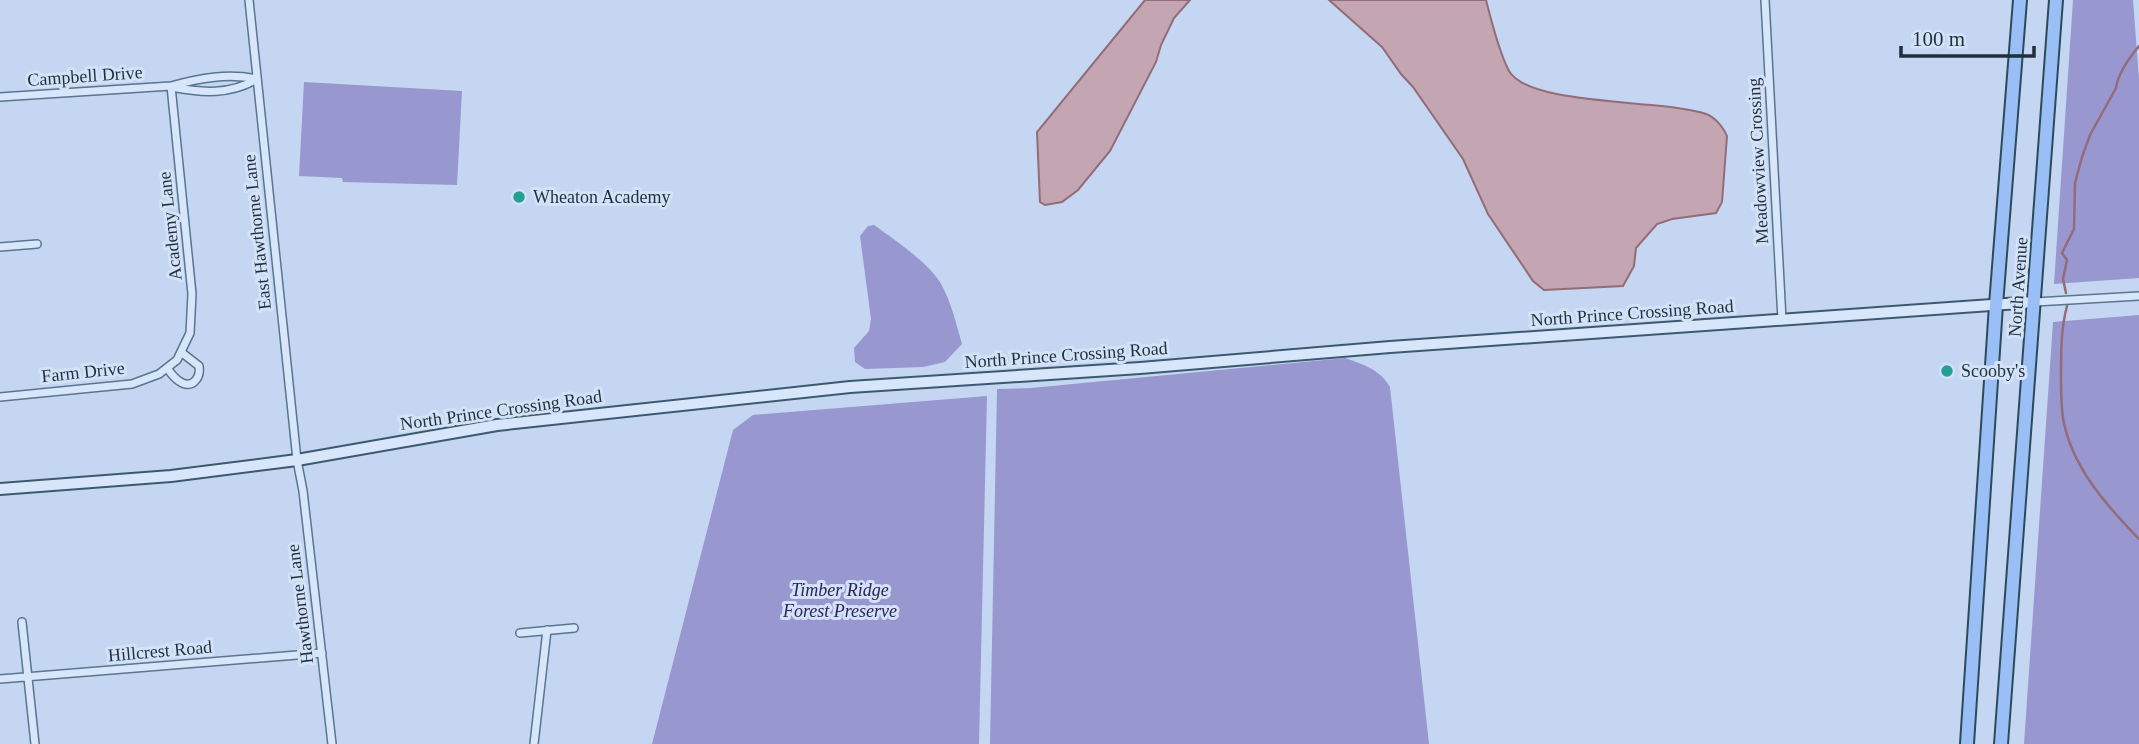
<svg xmlns="http://www.w3.org/2000/svg" width="2139" height="744" viewBox="0 0 2139 744" font-family="Georgia,serif">
	<style>
		.green { fill: #9897d0 }
		.water { fill: #c4a6b2; stroke: #936c79; stroke-width: 2 }
		.lines { fill: none; stroke-linecap: round; stroke-linejoin: round }
		.stream { stroke: #936c79; stroke-width: 2.5 }
		.street-casing { stroke: #59768d; stroke-width: 10 }
		.secondary-casing { stroke: #3c5a6e; stroke-width: 14 }
		.primary-casing { stroke: #2d4a5a; stroke-width: 16 }
		.street { stroke: #d8e6fb; stroke-width: 7 }
		.secondary { stroke: #d8e6fb; stroke-width: 10 }
		.primary { stroke: #9abff6; stroke-width: 12 }
		.poi-dot { fill: #259f92; stroke: #d4e2f8; stroke-width: 2.5 }
		.labels { text-anchor: middle; stroke-width: 6; stroke-linejoin: round; paint-order: stroke }
		.street-label { font-size: 18px; fill: #1e303c; stroke: #d4e2f8 }
		.poi-label { font-size: 18px; fill: #1e303c; stroke: #d4e2f8; text-anchor: start }
		.park-label { font-size: 18px; font-style: italic; fill: #2b2359; stroke: #d4e2f8 }
	</style>
	<rect width="100%" height="100%" fill="#c4d6f1"/>
	<path class="green" d="M 2073,0 L 2133,0 L 2139,79 L 2139,278 L 2054,284 Z
		M 304,82 L 462,91 L 457,185 L 343,182 L 342,178 L 299,176 Z
		M 874,225 C 895,240 926,261 940,282 C 951,301 956,323 962,344 L 945,362 L 923,367 L 865,369 L 855,362 L 854,348 L 869,331 L 871,319 L 860,236 L 868,226 Z
		M 2139,315 L 2139,744 L 2024,744 L 2053,322 Z
		M 1345,358 C 1365,365 1379,369 1390,387 L 1429,744 L 990,744 L 997,389 L 1031,388 Z
		M 987,396 L 979,744 L 652,744 L 733,430 L 753,415 Z"/>
	<path class="water" d="M 1145,0 L 1190,0 L 1174,18 L 1161,45 L 1156,62 L 1110,151 L 1078,190 L 1062,202 L 1045,205 L 1040,202 L 1037,132 Z
		M 1329,0 L 1486,0 C 1491,20 1500,54 1509,71 C 1530,107 1666,99 1706,114 C 1715,117 1724,128 1727,136 L 1722,202 L 1716,213 L 1672,219 L 1657,224 L 1636,248 L 1634,266 L 1623,286 L 1544,290 L 1533,281 L 1488,214 L 1463,159 L 1413,87 L 1401,74 L 1382,47 Z"/>
	<g class="lines">
		<path class="stream" d="M 2066,293 L 2063,279 L 2067,260 L 2062,253 L 2074,229 L 2075,183 L 2082,157 L 2090,135 L 2116,88 C 2118,73 2129,58 2139,46
			M 2067,306 C 2061,328 2061,351 2061,375 C 2061,389 2061,404 2063,418 C 2071,466 2106,505 2139,539"/>
		<defs>
			<path id="street" d="M 249,0 L 297,460 L 303,491 L 332,744
				M 1765,0 L 1782,320
				M 172,87 C 202,93 230,95 257,79
				M 0,97 L 171,86 C 200,78 228,73 257,79
				M 0,247 L 37,244
				M 2035,302 L 2139,296
				M 167,368 C 170,372 174,378 179,381 C 191,390 201,379 199,366 L 181,352
				M 0,397 L 132,384 L 159,374 L 177,360 L 190,333 L 192,294 L 171,86
				M 22,622 L 35,744
				M 520,633 L 574,628
				M 0,679 L 322,653
				M 534,744 L 547,630"/>
			<path id="secondary" d="M 0,489 L 171,476 L 297,460 L 497,425 L 850,387 L 1140,368 L 1390,347 L 2035,302"/>
			<path id="primary" d="M 1967,744 L 1996,305 L 2020,0
				M 2001,744 L 2056,0"/>
		</defs>
		<use href="#street" class="street-casing"/>
		<use href="#secondary" class="secondary-casing"/>
		<use href="#primary" class="primary-casing"/>
		<use href="#street" class="street"/>
		<use href="#secondary" class="secondary"/>
		<use href="#primary" class="primary"/>
	</g>
	<g class="poi-dot">
		<circle cx="519" cy="197" r="7"/>
		<circle cx="1947" cy="371" r="7"/>
	</g>
	<g class="labels">
		<g class="street-label">
			<text transform="translate(85 76) rotate(-4)" y="6">Campbell Drive</text>
			<text transform="translate(1758 161) rotate(-93)" y="6">Meadowview Crossing</text>
			<text transform="translate(170 226) rotate(-96)" y="6">Academy Lane</text>
			<text transform="translate(257 232) rotate(-96)" y="6">East Hawthorne Lane</text>
			<text transform="translate(2018 287) rotate(-86)" y="6">North Avenue</text>
			<text transform="translate(1632 313) rotate(-4)" y="6">North Prince Crossing Road</text>
			<text transform="translate(1066 355) rotate(-4)" y="6">North Prince Crossing Road</text>
			<text transform="translate(83 372) rotate(-6)" y="6">Farm Drive</text>
			<text transform="translate(501 410) rotate(-8)" y="6">North Prince Crossing Road</text>
			<text transform="translate(300 604) rotate(-97)" y="6">Hawthorne Lane</text>
			<text transform="translate(160 651) rotate(-5)" y="6">Hillcrest Road</text>
		</g>
		<g class="poi-label">
			<text x="533" y="203">Wheaton Academy</text>
			<text x="1961" y="377">Scooby's</text>
		</g>
		<g class="park-label">
			<text x="840" y="596">Timber Ridge<tspan x="840" dy="21">Forest Preserve</tspan></text>
		</g>
	</g>
	<path d="M1901 46v10h133v-10" fill="none" stroke="#1e303c" stroke-width="3.5"/>
	<text x="1912" y="46" font-size="21" fill="#1e303c" stroke="#d4e2f8" stroke-width="5" paint-order="stroke">100 m</text>
</svg>
